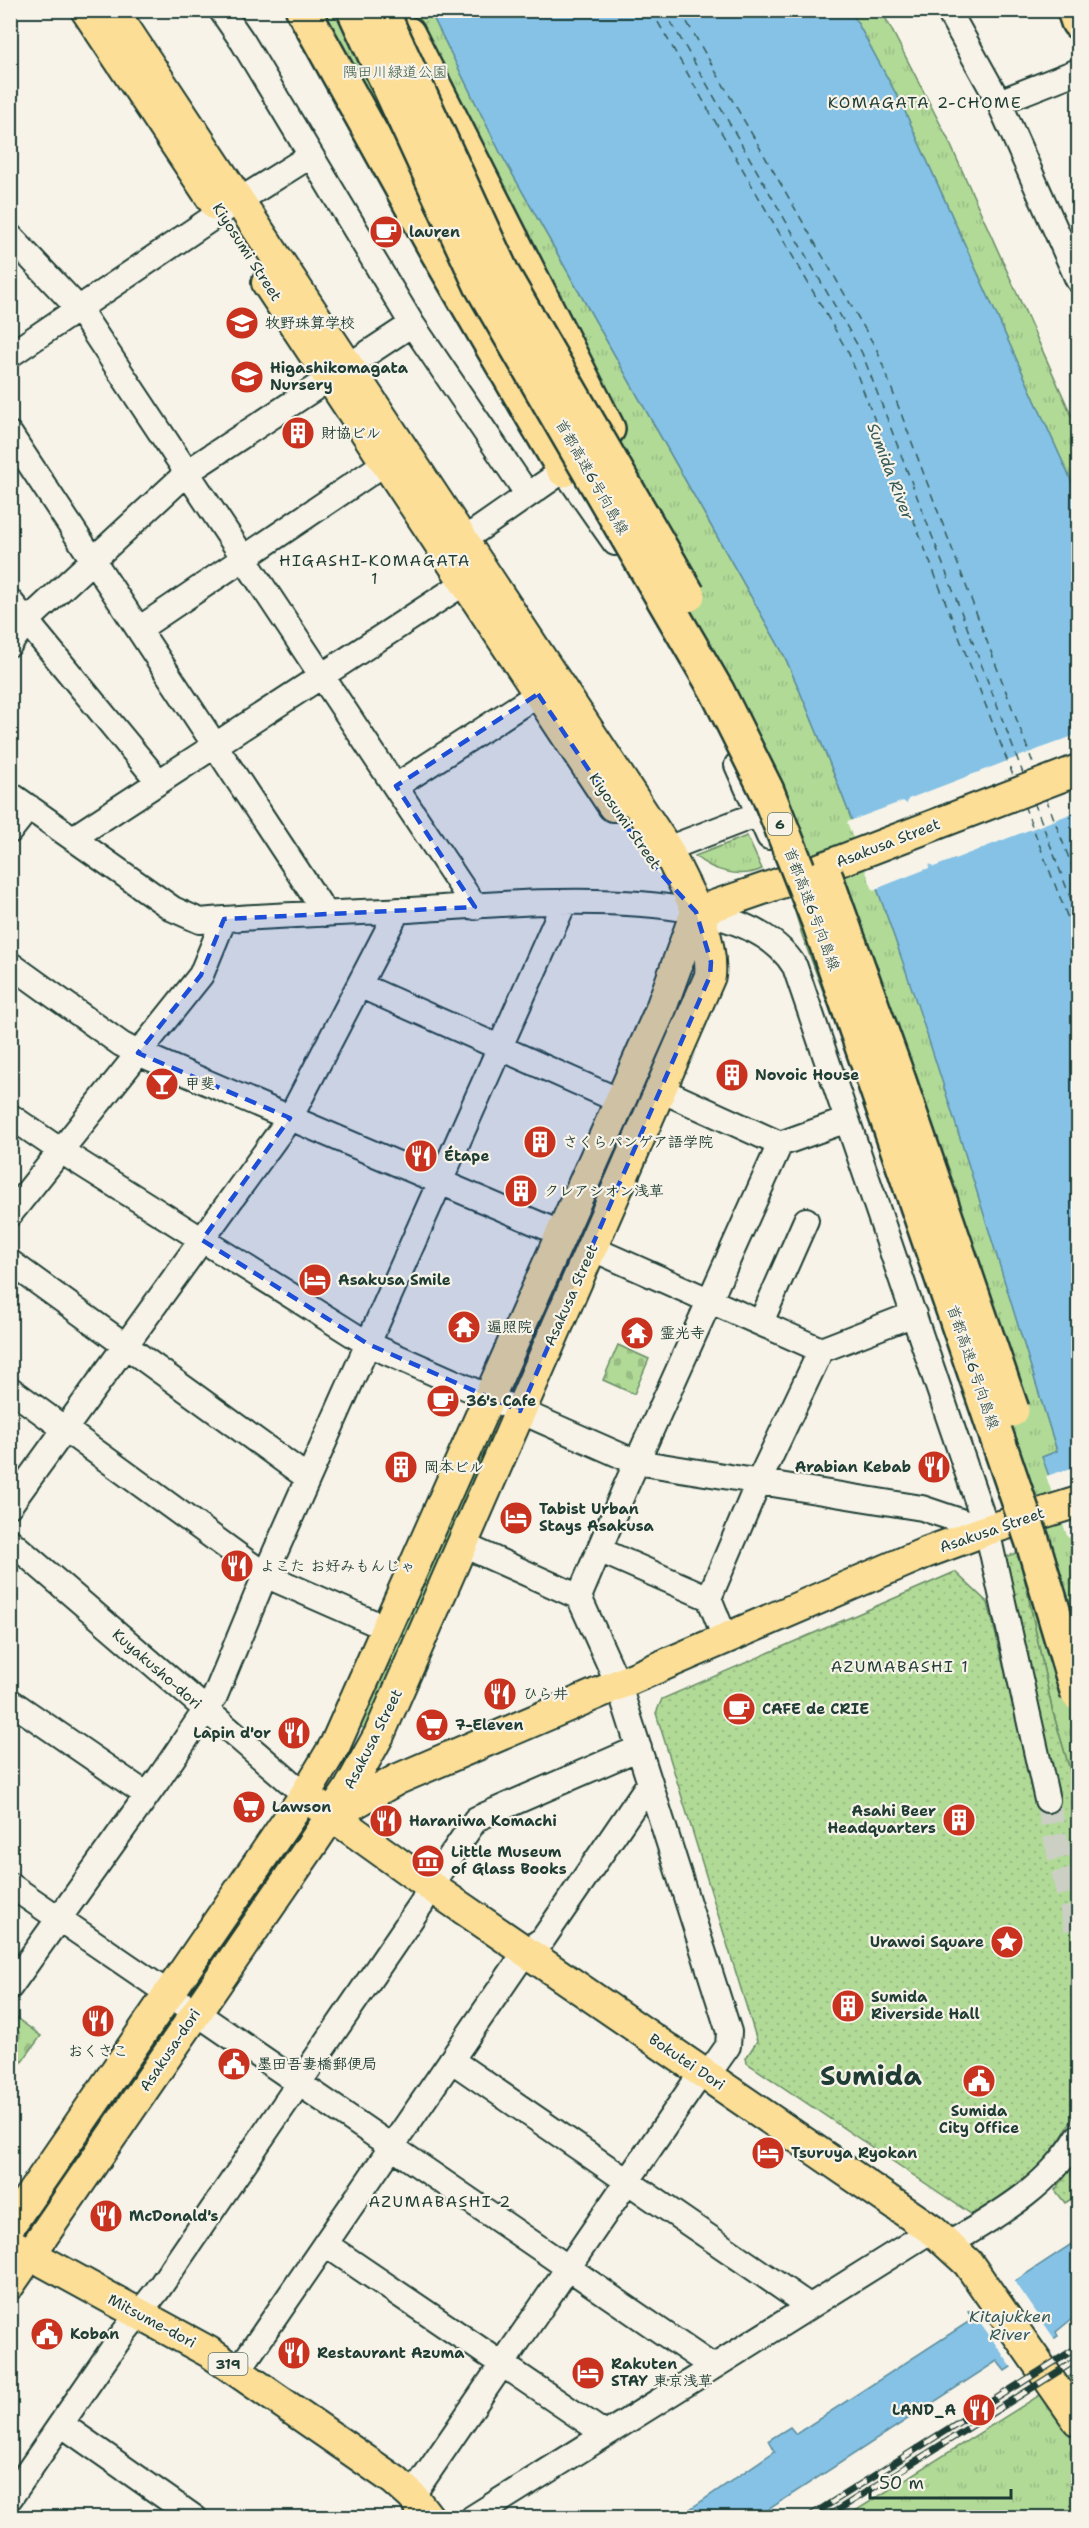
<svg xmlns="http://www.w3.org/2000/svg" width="1089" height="2528" viewBox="0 0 1089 2528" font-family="'Shantell Sans','Klee One',sans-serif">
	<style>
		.grass { fill: url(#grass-tufts); stroke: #688c66; stroke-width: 1.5 }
		.cemetery { fill: url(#cemetery-stones); stroke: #688c66; stroke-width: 1.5 }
		.garden { fill: url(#garden-dots); stroke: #688c66; stroke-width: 1.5 }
		.water { fill: #85c2e5; stroke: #5c8d9e; stroke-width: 1.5 }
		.pier { fill: #f7f3e8 }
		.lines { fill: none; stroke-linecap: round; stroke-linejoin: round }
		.ferry { stroke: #335857; stroke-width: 1.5; stroke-dasharray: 8 6; stroke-linecap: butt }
		.minor-tunnel { stroke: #cccfc4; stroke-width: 24; stroke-dasharray: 24 12; stroke-linecap: butt }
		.minor-casing { stroke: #1f3d34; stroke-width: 28 }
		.major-casing { stroke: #1f3d34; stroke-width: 34 }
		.highway-casing { stroke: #1f3d34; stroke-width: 38 }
		.minor { stroke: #f7f3e8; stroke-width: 24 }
		.major { stroke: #fcde96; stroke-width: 30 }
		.highway { stroke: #fcde96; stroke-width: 33 }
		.rail-casing { stroke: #1f3d34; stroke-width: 7 }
		.rail { stroke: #f7f3e8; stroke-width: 4.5; stroke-dasharray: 14; stroke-linecap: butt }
		.highway-bridge-casing { stroke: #1f3d34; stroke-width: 38; stroke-linecap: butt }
		.highway-bridge { stroke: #fcde96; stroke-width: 33 }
		.marked { fill: #1d4ed8; fill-opacity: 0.2; stroke: #1d4ed8; stroke-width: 4.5; stroke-dasharray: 12 8; stroke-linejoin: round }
		.labels { text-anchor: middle; stroke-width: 4.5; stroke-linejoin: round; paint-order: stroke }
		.shield { fill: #f7f3e8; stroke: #60746a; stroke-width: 1.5 }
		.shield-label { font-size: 14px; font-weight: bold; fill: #1f3d34 }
		.park-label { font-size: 15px; fill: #3c5c48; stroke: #f7f3e8 }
		.poi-label { font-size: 15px; font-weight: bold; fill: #1f3d34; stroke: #f7f3e8; text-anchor: start }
		.street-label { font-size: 15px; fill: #1f3d34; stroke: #f7f3e8 }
		.neighbourhood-label { font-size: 16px; letter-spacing: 1.5px; fill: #1f3d34; stroke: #f7f3e8 }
		.water-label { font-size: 16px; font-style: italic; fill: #335857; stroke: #f7f3e8 }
		.town-label { font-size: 27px; font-weight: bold; fill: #1f3d34; stroke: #f7f3e8 }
	</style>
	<defs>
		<pattern id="grass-tufts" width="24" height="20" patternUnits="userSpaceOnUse" patternTransform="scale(1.5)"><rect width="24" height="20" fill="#b1da97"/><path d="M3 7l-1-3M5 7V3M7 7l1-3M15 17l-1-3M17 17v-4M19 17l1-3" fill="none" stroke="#98bc83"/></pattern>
		<pattern id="cemetery-stones" width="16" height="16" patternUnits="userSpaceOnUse" patternTransform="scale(1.5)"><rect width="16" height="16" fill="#b1da97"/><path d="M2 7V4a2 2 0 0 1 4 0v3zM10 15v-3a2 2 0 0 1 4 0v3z" fill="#98bc83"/></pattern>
		<pattern id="garden-dots" width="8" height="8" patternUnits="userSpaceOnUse" patternTransform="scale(1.5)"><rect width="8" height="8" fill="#b1da97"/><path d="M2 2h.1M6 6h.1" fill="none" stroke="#98bc83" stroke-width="1.8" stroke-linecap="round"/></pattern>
	</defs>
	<rect width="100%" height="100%" fill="#f7f3e8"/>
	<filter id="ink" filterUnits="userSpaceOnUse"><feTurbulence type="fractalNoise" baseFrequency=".0167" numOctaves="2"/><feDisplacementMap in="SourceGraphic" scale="12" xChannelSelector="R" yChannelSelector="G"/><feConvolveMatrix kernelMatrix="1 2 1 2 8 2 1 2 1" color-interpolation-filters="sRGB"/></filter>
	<g filter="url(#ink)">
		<path class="grass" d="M 294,11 L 430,11 L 500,152 L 784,655 C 898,911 974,1184 1057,1451 L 1043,1457 L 1075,1548 L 1078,1550 L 1078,1798 L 1052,1709 L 1019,1552 L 846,1053 L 802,935 L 775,844 L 729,737 Z
			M 851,11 L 882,11 L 948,139 L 1078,430 L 1078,496 L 902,105 Z
			M 747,836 L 762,869 C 740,879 712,871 695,856 Z
			M 688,972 L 693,973 L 691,986 L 511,1392 L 508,1388 Z
			M 489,1431 L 495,1434 L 365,1728 L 358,1727 Z
			M 296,1832 L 301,1836 L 198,1983 L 194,1984 Z
			M 1078,2371 L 1078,2517 L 844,2518 Z"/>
		<path class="cemetery" d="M 618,1345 L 649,1359 L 634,1394 L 603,1380 Z
			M 11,2014 L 41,2036 L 13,2074 L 10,2072 Z"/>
		<path class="garden" d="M 1019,1552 L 1052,1709 L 1078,1798 L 1078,2106 C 1063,2145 1013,2205 971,2214 L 747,2063 L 746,2058 L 757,2041 L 656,1713 L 662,1699 L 955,1572 L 988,1603 L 1038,1806 L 1036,1711 L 1006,1557 Z
			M 1078,2160 L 1078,2195 L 1065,2203 L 1055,2190 Z"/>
		<path class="water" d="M 430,11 L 851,11 L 902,105 L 1078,496 L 1078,1550 L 1075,1548 L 1042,1457 L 1057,1451 C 973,1184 898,911 784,655 L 500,152 Z
			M 1076,2241 L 1078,2241 L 1078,2314 L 1056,2332 L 1058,2336 L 1005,2371 L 997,2361 L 757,2517 L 677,2518 L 775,2451 L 769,2440 L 790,2427 L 796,2434 L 973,2319 L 968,2312 Z"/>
		<path class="pier" d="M 1078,734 L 1078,811 L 934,867 L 930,864 L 929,868 L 873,890 L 847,822 L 903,801 L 907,804 L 908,799 Z
			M 1078,1466 L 1078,1534 L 1068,1538 L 1046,1476 Z
			M 1014,2280 L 1056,2341 L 1013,2369 L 970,2308 Z"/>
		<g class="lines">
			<path class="ferry" d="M 651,10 L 849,354 L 1014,778
				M 664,10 L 862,353 L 1024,776
				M 680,10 L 877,350 L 1036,771
				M 1046,798 L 1078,882
				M 1034,802 L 1078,918
				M 1024,805 L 1078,944"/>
			<path class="minor-tunnel" d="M 1047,1800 L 1078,1937"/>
			<defs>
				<path id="minor" d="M 221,10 L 243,42 L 412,324 L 528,495
					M 948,10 L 999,102 L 1078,280
					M 999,102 L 1078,71
					M 10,236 L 78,308 L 475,907
					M 10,355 L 221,212 L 310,156
					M 10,434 L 326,914
					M 449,550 L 564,470 L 615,543
					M 10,601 L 158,781
					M 139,629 L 385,463
					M 10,644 L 27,621 L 189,471 L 412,324
					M 737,765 L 769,837
					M 396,786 L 538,694
					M 10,794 L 173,909 L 200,921 C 269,915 339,913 409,910 C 501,905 742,876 795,967 L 987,1530 L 1047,1800
					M 10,831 L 29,807
					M 73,838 L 478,574
					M 667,849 L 758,814
					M 10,964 L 121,1044 L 138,1053 L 562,1234
					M 359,985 L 620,1101
					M 661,1090 L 780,1144
					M 10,1116 L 61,1151 L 368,1344 L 624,1457 L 649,1464 L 922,1508 L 987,1530
					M 10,1214 L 201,975 L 224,919
					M 591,1248 L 821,1350
					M 10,1262 L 308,1478
					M 761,1322 L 806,1220
					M 10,1389 L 265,1575 L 388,1629
					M 10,1505 L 290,1118 L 398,910
					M 10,1541 L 305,1795
					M 461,1544 L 579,1597 L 619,1686 L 729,2032 L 728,2046 L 707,2076
					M 599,1550 L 709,1598
					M 579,1597 L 626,1486 L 780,1144 L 847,1120
					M 725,1638 L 709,1598 L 758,1483 L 821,1350 L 914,1314
					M 10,1701 L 147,1795
					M 10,1885 L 713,2367
					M 10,1987 L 158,1780 L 215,1696 L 265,1575 L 564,903
					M 451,2060 L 809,2306
					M 325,2244 L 605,2434
					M 949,2244 C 999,2214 1047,2188 1078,2137
					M 238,2371 L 526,1951 L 543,1939 L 650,1782
					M 61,2424 L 195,2518
					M 412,2496 L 702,2072
					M 10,2498 L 122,2335 L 157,2291 L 422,1903 L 430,1886 L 476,1819 L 639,1748
					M 472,2518 L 932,2230"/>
				<path id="major" d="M 86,10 L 216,205
					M 267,283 L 613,806
					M 696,912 L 798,877 L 1078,770
					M 317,1805 L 430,1886 L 932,2230 L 968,2263 L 1078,2421
					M 334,1815 L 398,1779 L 925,1553 L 987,1530 L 1078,1502
					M 10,2225 L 305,1795 L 335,1745 L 660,1011 L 696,912
					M 15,2246 L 209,2352 L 394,2480 L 412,2496 L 429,2518
					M 10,2284 L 315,1840 L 349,1789 L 379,1735 L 710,976 C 714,932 685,889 667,849 L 113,10"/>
				<path id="highway" d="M 303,10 L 435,248 L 564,470
					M 1074,10 L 1078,22
					M 408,34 L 608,429"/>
			</defs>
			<use href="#minor" class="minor-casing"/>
			<use href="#major" class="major-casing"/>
			<use href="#highway" class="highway-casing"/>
			<use href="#minor" class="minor"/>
			<use href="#major" class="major"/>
			<use href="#highway" class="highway"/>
			<defs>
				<path id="rail" d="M 807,2518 L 1078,2347
					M 825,2518 L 1078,2359"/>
			</defs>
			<use href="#rail" class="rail-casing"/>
			<use href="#rail" class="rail"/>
			<defs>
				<path id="highway-bridge" d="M 354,10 L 481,285 L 717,691 L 767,791 L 820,925 L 986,1405 L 1033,1543 L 1078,1694
					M 381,10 L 503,275 L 688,595
					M 825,875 L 897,1075 L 1012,1410"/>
			</defs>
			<use href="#highway-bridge" class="highway-bridge-casing"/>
			<use href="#highway-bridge" class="highway-bridge"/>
		</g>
	</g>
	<path class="marked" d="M 538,694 L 651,863 L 696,912 L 711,962 L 710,976 L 520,1411 L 368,1344 L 202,1240 L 290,1118 L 138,1053 L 201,975 L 224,919 L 475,907 L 396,786 Z"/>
	<defs>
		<symbol id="cafe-disc" viewBox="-11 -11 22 22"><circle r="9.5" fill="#c8321e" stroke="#f7f3e8"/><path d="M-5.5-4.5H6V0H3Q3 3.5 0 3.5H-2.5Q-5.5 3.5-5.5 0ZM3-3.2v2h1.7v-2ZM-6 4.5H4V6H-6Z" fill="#fff"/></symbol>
		<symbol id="school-disc" viewBox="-11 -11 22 22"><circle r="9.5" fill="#c8321e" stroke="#f7f3e8"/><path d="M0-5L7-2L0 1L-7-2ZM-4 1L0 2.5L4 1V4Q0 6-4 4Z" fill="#fff"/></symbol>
		<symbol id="building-disc" viewBox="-11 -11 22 22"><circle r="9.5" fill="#c8321e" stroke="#f7f3e8"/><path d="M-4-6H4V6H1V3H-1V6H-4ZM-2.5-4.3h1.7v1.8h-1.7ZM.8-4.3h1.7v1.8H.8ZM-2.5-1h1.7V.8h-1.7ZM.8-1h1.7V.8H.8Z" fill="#fff"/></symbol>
		<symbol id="bar-disc" viewBox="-11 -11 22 22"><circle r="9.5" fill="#c8321e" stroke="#f7f3e8"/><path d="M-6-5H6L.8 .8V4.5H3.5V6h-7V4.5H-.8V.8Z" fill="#fff"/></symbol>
		<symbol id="restaurant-disc" viewBox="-11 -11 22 22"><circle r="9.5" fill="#c8321e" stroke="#f7f3e8"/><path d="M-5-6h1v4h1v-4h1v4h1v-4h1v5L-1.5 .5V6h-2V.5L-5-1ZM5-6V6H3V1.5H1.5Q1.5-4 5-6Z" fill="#fff"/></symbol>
		<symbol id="hotel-disc" viewBox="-11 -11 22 22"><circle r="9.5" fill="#c8321e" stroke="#f7f3e8"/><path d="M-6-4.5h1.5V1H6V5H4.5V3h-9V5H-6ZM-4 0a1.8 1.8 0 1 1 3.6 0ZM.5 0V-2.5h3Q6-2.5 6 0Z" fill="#fff"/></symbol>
		<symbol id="temple-disc" viewBox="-11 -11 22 22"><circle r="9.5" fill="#c8321e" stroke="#f7f3e8"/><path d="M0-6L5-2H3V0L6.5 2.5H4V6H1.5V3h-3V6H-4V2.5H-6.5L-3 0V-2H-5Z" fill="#fff"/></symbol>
		<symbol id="supermarket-disc" viewBox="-11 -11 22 22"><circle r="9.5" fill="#c8321e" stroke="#f7f3e8"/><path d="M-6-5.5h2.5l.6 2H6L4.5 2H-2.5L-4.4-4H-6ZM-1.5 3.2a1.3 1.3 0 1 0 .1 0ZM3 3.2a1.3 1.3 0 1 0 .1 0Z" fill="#fff"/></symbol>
		<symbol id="museum-disc" viewBox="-11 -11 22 22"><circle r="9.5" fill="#c8321e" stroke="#f7f3e8"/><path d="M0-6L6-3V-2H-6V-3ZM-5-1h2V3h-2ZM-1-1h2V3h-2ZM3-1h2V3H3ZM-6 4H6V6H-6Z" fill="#fff"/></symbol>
		<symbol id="sight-disc" viewBox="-11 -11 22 22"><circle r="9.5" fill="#c8321e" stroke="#f7f3e8"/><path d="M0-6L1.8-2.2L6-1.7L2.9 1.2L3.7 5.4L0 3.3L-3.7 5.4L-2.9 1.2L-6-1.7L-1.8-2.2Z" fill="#fff"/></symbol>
		<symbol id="civic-disc" viewBox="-11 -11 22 22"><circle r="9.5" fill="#c8321e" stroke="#f7f3e8"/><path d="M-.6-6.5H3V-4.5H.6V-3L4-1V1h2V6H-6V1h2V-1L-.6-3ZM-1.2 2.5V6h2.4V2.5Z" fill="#fff"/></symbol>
	</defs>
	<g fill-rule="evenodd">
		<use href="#cafe-disc" x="367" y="213" width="38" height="38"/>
		<use href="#school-disc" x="223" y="304" width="38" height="38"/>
		<use href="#school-disc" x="228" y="358" width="38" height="38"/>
		<use href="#building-disc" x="279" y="414" width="38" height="38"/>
		<use href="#building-disc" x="713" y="1056" width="38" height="38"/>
		<use href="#bar-disc" x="143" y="1065" width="38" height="38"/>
		<use href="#building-disc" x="521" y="1123" width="38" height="38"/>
		<use href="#restaurant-disc" x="402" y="1137" width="38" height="38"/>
		<use href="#building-disc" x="502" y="1172" width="38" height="38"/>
		<use href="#hotel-disc" x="296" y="1261" width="38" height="38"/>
		<use href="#temple-disc" x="445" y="1308" width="38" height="38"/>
		<use href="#temple-disc" x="618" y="1314" width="38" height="38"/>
		<use href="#cafe-disc" x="424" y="1382" width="38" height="38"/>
		<use href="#building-disc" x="382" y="1448" width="38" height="38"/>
		<use href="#restaurant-disc" x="915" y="1448" width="38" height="38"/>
		<use href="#hotel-disc" x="497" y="1499" width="38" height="38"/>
		<use href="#restaurant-disc" x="218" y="1547" width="38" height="38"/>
		<use href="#restaurant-disc" x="481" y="1675" width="38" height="38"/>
		<use href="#cafe-disc" x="720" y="1690" width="38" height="38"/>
		<use href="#supermarket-disc" x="413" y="1706" width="38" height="38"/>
		<use href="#restaurant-disc" x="275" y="1714" width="38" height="38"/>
		<use href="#supermarket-disc" x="230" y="1788" width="38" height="38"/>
		<use href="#building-disc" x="940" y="1801" width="38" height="38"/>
		<use href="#restaurant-disc" x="367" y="1802" width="38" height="38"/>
		<use href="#museum-disc" x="409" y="1842" width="38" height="38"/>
		<use href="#sight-disc" x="988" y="1923" width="38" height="38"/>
		<use href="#building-disc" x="829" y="1987" width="38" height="38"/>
		<use href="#restaurant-disc" x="79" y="2002" width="38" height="38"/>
		<use href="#civic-disc" x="215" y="2045" width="38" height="38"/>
		<use href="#civic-disc" x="960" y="2062" width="38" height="38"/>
		<use href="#hotel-disc" x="749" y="2134" width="38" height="38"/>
		<use href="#restaurant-disc" x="87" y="2197" width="38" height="38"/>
		<use href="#civic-disc" x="28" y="2315" width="38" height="38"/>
		<use href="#restaurant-disc" x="275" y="2334" width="38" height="38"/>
		<use href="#hotel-disc" x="569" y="2354" width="38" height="38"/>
		<use href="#restaurant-disc" x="960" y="2391" width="38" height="38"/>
	</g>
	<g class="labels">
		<g class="shield">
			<rect x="768" y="813" width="24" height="22" rx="4.5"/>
			<rect x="208.5" y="2353" width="39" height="22" rx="4.5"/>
		</g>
		<g class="shield-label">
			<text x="780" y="829">6</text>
			<text x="228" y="2369">319</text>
		</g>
		<g class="park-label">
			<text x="395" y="77">隅田川緑道公園</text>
		</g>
		<g class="poi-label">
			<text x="409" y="237">lauren</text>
			<text x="265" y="328">牧野珠算学校</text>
			<text x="270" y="373">Higashikomagata<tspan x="270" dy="17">Nursery</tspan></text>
			<text x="321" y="438">財協ビル</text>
			<text x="755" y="1080">Novoic House</text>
			<text x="185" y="1089">甲斐</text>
			<text x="563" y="1147">さくらパンゲア語学院</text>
			<text x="444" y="1161">Étape</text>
			<text x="544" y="1196">クレアシオン浅草</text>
			<text x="338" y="1285">Asakusa Smile</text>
			<text x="487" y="1332">遍照院</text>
			<text x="660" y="1338">霊光寺</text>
			<text x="466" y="1406">36's Cafe</text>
			<text x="424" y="1472">岡本ビル</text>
			<text x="911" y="1472" text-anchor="end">Arabian Kebab</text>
			<text x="539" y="1514">Tabist Urban<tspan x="539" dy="17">Stays Asakusa</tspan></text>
			<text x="260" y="1571">よこた お好みもんじゃ</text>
			<text x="523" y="1699">ひら井</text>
			<text x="762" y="1714">CAFE de CRIE</text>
			<text x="455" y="1730">7-Eleven</text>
			<text x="271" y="1738" text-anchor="end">Lapin d'or</text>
			<text x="272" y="1812">Lawson</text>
			<text x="936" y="1816" text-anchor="end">Asahi Beer<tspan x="936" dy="17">Headquarters</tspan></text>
			<text x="409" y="1826">Haraniwa Komachi</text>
			<text x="451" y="1857">Little Museum<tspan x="451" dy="17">of Glass Books</tspan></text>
			<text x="984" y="1947" text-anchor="end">Urawoi Square</text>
			<text x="871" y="2002">Sumida<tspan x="871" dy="17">Riverside Hall</tspan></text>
			<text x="98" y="2056" text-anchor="middle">おくさこ</text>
			<text x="257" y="2069">墨田吾妻橋郵便局</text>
			<text x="979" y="2116" text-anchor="middle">Sumida<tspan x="979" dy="17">City Office</tspan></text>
			<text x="791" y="2158">Tsuruya Ryokan</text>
			<text x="129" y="2221">McDonald's</text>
			<text x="70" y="2339">Koban</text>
			<text x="317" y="2358">Restaurant Azuma</text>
			<text x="611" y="2369">Rakuten<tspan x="611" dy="17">STAY 東京浅草</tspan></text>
			<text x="956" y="2415" text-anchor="end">LAND_A</text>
		</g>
		<g class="street-label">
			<text transform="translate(247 252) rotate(57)" y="5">Kiyosumi Street</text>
			<text transform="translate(592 477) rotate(60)" y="5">首都高速6号向島線</text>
			<text transform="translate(625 821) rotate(55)" y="5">Kiyosumi Street</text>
			<text transform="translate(888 843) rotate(-21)" y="5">Asakusa Street</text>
			<text transform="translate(812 909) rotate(69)" y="5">首都高速6号向島線</text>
			<text transform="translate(571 1295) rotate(-66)" y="5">Asakusa Street</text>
			<text transform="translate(973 1367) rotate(71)" y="5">首都高速6号向島線</text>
			<text transform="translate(992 1530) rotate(-19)" y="5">Asakusa Street</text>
			<text transform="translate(157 1669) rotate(41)" y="5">Kuyakusho-dori</text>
			<text transform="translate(373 1739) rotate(-63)" y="5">Asakusa Street</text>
			<text transform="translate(170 2050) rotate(-56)" y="5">Asakusa-dori</text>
			<text transform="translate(687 2062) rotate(34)" y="5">Bokutei Dori</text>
			<text transform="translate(152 2321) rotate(28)" y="5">Mitsume-dori</text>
		</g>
		<g class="neighbourhood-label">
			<text x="925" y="108">KOMAGATA 2-CHOME</text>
			<text x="375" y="566">HIGASHI-KOMAGATA<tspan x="375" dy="18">1</tspan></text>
			<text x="900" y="1672">AZUMABASHI 1</text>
			<text x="440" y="2207">AZUMABASHI 2</text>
		</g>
		<g class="water-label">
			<text transform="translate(891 471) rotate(69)" y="6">Sumida River</text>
			<text x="1010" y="2322">Kitajukken<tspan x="1010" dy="18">River</tspan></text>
		</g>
		<g class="town-label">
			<text x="871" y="2085">Sumida</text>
		</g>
	</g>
	<rect width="1089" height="2528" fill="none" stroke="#f7f3e8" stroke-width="36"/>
	<rect x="18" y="18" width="1053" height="2492" fill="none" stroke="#1f3d34" stroke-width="2" filter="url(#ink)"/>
	<path d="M870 2489v9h141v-9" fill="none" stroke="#1f3d34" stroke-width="3"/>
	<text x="879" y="2489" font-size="18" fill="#1f3d34" stroke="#f7f3e8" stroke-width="4.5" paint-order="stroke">50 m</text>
</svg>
